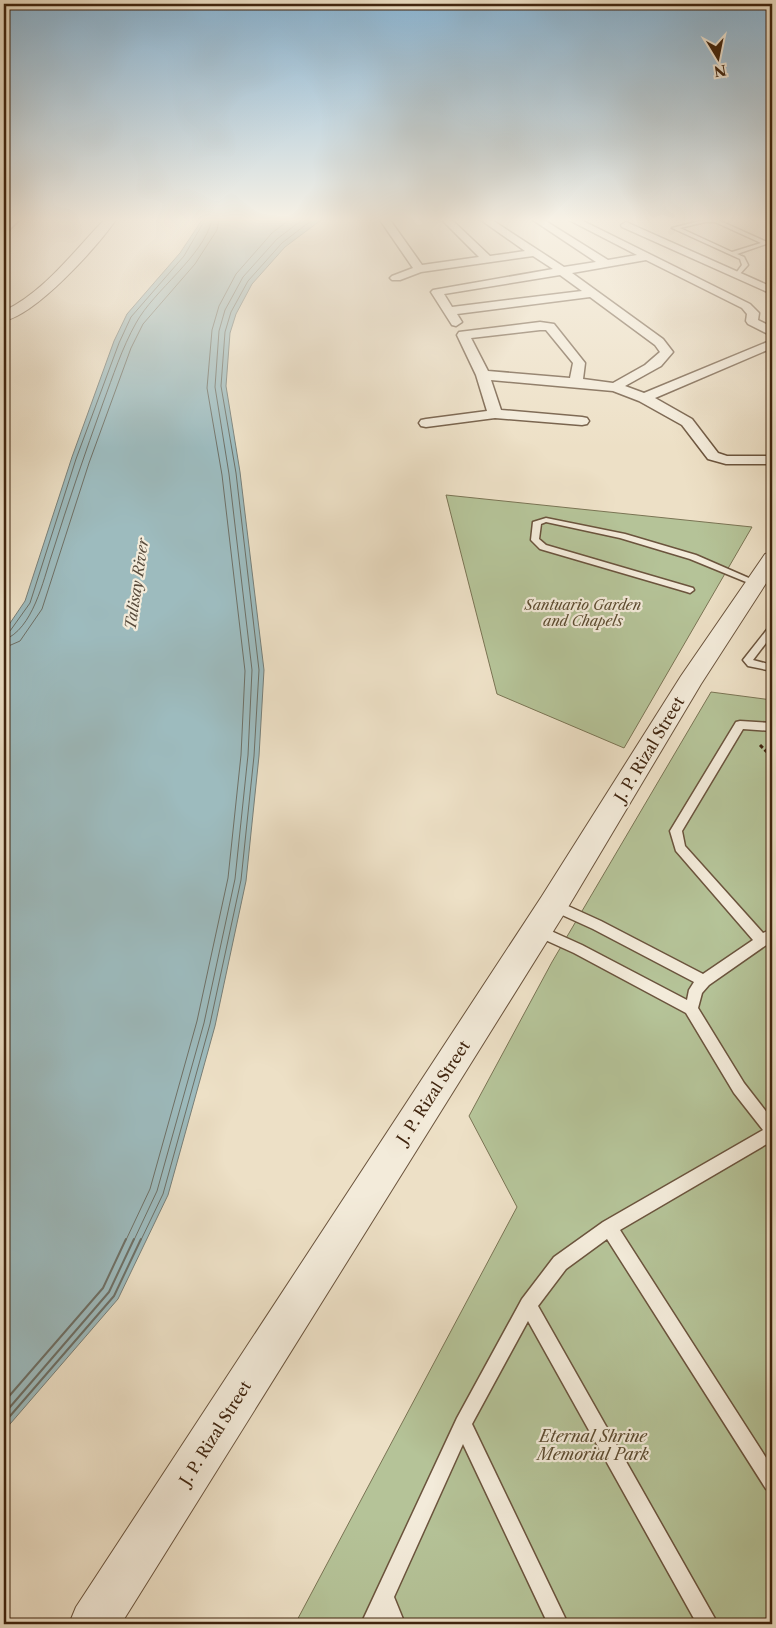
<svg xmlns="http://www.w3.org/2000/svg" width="776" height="1628" viewBox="0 0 776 1628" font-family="'Libre Caslon Text',serif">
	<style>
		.green { fill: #b5c398; stroke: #7a7454 }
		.water { fill: #9dbbbe; stroke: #787f78 }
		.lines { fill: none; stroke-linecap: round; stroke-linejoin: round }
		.shore-far1 { stroke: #6e7066; stroke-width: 1 }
		.shore { stroke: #6e7066; stroke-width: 2 }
		.service-casing { stroke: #6b543d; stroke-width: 3 }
		.minor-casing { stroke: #6b543d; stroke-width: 3 }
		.tertiary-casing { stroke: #6b543d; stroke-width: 2 }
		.path { stroke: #40250f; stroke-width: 3; stroke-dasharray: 4 2.5; stroke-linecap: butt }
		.service { fill: #f3ebda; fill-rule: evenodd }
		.minor { fill: #f3ebda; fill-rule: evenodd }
		.tertiary { fill: #f3ebda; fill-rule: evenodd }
		.labels { text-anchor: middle; stroke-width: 4.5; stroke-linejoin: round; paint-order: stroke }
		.park-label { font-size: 14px; font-style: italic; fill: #5d4c31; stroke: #f3ebda }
		.water-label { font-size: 15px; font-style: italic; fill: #574a3b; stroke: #f3ebda }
		.near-street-label { font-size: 16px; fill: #40250f; stroke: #f3ebda }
		.near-park-label { font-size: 16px; font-style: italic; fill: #5d4c31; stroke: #f3ebda }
	</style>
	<rect width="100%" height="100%" fill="#ede0c6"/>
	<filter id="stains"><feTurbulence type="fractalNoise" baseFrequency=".004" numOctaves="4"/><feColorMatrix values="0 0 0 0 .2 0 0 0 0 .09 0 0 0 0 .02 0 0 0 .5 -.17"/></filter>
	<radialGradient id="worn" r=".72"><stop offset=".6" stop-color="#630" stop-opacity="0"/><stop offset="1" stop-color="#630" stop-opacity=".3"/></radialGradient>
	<path class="green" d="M 446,495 L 752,527 L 624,748 L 497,694 Z
		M 711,692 L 772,700 L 772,1624 L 295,1624 L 517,1207 L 469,1116 L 552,962 Z"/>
	<path class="water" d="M 202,220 L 321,220 L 285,247 L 252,284 L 236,314 L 230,333 L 226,386 L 240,472 L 264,670 L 259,756 L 246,881 L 215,1026 L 168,1195 L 118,1299 L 4,1431 L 4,632 L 25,601 L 72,457 L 114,341 L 127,314 L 180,253 Z"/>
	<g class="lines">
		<path class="shore-far1" d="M 4,634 L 10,631 L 30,603 L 76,459 L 119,343 L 131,317 L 184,256 L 205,220
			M 4,640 C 33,629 43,581 52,554 C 68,503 85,453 103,403 C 113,376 122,348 136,323 C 154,290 203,257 212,220
			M 4,648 L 20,641 L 42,609 L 89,463 L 131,348 L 143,324 L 195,264 L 217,230 L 219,220
			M 126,1240 L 150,1189 L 197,1021 L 228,878 L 241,755 L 245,671 L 222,475 L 207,388 L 212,330 L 219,306 L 236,274 L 272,233 L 289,220
			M 134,1240 L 157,1191 L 204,1023 L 235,879 L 248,755 L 252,670 L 229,474 L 215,387 L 219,331 L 225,310 L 243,277 L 277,239 L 302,220
			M 141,1240 L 163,1194 L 210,1024 L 241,880 L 254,756 L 259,670 L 236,473 L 221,386 L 225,332 L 231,312 L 248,281 L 282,243 L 312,220"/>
		<path class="shore" d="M 4,1402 L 103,1288 L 126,1239
			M 4,1414 L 109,1292 L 134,1239
			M 4,1423 L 114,1296 L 141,1239"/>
		<defs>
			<path id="service" d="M 704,220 L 718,220 L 769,243 L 737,254 L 744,257 L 748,265 L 738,276 L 734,276 L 742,265 L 740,259 L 672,228 ZM 705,222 L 715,222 L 761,243 L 732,252 L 680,228 Z
				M 546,518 L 625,534 L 696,555 L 758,582 L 757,584 L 751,584 L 690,559 L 620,538 L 546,522 L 541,524 L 539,539 L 546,545 L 693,588 L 694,590 L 690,593 L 687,592 L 540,549 L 531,540 L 533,522 Z
				M 772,626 L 772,635 L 753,660 L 772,665 L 772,671 L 748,666 L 743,660 L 769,627 Z
				M 740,721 L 772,723 L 772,731 L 743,729 L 682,831 L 685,846 L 763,933 L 772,929 L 772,941 L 709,985 L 702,993 L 698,1008 L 744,1083 L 772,1119 L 772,1141 L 620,1230 L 772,1467 L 772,1492 L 766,1489 L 607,1239 L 566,1269 L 538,1306 L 718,1624 L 697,1624 L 528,1321 L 472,1424 L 568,1624 L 548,1624 L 463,1444 L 394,1597 L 405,1624 L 385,1624 L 383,1619 L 381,1624 L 361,1624 L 457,1418 L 522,1299 L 554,1257 L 603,1222 L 763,1130 L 734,1093 L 686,1013 L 574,953 L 532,934 L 530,930 L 532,926 L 536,925 L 540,926 L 582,945 L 687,1000 L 689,990 L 694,982 L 593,929 L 549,909 L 547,905 L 549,901 L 553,900 L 557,901 L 601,921 L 703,974 L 753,940 L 676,851 L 670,831 L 736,722 Z"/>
			<path id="minor" d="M 8,220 L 19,220 L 8,231 L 4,232 L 4,224 Z
				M 380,220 L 390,220 L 422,265 L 479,257 L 442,220 L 452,220 L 490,256 L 525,251 L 481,220 L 492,220 L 564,267 L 596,262 L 533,220 L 544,220 L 608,260 L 637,255 L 569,220 L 581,220 L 750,304 L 759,313 L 758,320 L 772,327 L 772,336 L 748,324 L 746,321 L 747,314 L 742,308 L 646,260 L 572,273 L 663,339 L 673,352 L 661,366 L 625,386 L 644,393 L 772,340 L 772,348 L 655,398 L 692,419 L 718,453 L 727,456 L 772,456 L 772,464 L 726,464 L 708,459 L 682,425 L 639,401 L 613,391 L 491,380 L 501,410 L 582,417 L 587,418 L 589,421 L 587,424 L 582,425 L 495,418 L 426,427 L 421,426 L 419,423 L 421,420 L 426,419 L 487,411 L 476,375 L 457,335 L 459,332 L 540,322 L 554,324 L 585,363 L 583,379 L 613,383 L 645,365 L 660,352 L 655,345 L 590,297 L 457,314 L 462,322 L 456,326 L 452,325 L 431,292 L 433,290 L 553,269 L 533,256 L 421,272 L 400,280 L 392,280 L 390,278 L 392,276 L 413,268 ZM 560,275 L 582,291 L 452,307 L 444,294 ZM 540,330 L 546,330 L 573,363 L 570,378 L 488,371 L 471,338 Z
				M 626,222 L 772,287 L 772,294 L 622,227 L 621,225 Z"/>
			<path id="tertiary" d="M 104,220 L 116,220 C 96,248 37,314 4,321 L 4,311 C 45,291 73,252 104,220 Z
				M 772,552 L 772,574 L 701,684 L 564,914 L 121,1624 L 69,1624 L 76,1607 L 542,896 L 681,676 L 765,554 Z"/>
		</defs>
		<use href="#service" class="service-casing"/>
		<use href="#minor" class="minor-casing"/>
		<use href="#tertiary" class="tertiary-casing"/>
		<path class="path" d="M 760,745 L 772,757"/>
		<use href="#service" class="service"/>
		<use href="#minor" class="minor"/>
		<use href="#tertiary" class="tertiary"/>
	</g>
	<linearGradient id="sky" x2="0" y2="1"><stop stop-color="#8ab7d7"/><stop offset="0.49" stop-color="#f7f1e5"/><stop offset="1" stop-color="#f7f1e5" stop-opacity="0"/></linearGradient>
	<rect width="776" height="448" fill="url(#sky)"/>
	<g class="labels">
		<g class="park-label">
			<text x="583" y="610">Santuario Garden<tspan x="583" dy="16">and Chapels</tspan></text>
		</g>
		<g class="water-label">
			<text transform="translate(137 584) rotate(-82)" y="5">Talisay River</text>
		</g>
		<g class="near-street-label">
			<text transform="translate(649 749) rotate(-59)" y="6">J. P. Rizal Street</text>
			<text transform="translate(433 1092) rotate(-57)" y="6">J. P. Rizal Street</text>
			<text transform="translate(215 1433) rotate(-58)" y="6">J. P. Rizal Street</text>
		</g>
		<g class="near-park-label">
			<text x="593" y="1442">Eternal Shrine<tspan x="593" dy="18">Memorial Park</tspan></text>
		</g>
	</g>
	<rect width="776" height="1628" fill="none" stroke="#ede0c6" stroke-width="20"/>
	<rect x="5" y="5" width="766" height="1618" fill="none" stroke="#40250f" stroke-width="2.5"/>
	<rect x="10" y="10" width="756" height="1608" fill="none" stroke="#40250f"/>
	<g transform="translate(718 58) rotate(170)" stroke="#f3ebda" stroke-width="4" paint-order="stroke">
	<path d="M0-4L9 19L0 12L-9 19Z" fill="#40250f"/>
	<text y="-8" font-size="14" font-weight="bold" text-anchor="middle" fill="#40250f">N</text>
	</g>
	<rect width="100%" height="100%" filter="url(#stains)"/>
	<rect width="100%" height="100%" fill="url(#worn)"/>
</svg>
